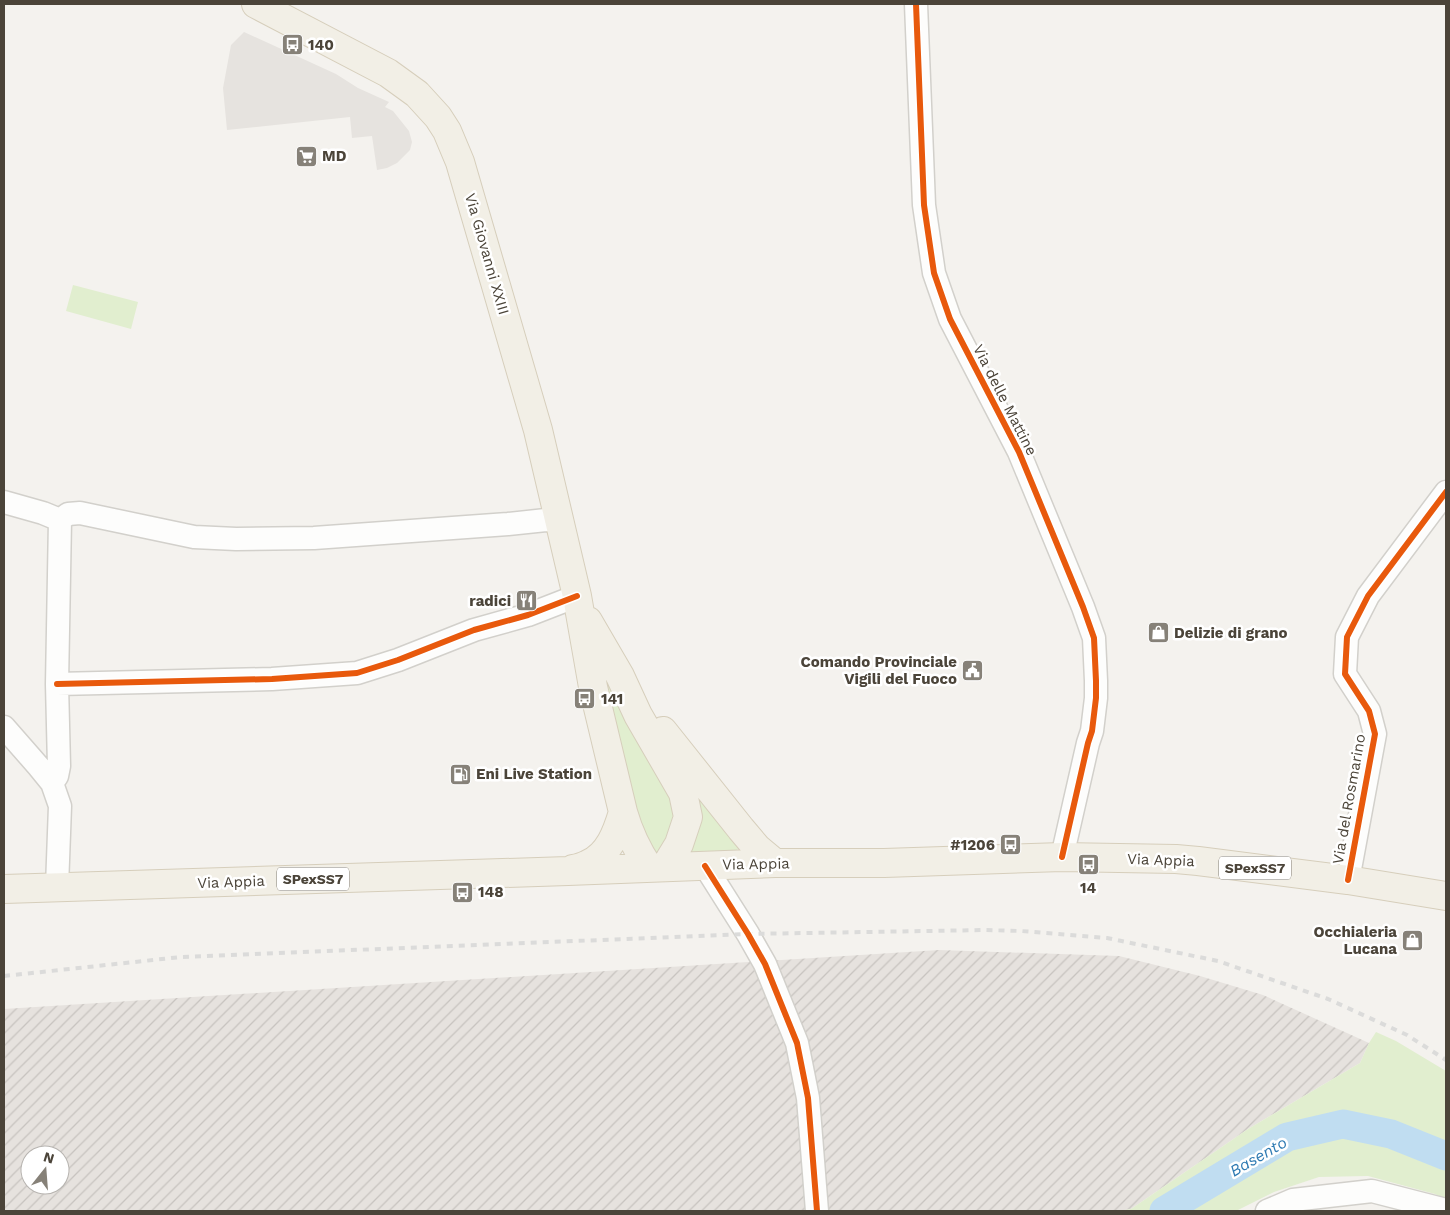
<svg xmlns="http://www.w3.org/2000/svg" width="1450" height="1215" viewBox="0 0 1450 1215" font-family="'Work Sans',sans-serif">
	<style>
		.industrial { fill: url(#industrial-furrows); fill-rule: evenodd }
		.grass { fill: #e1eecf }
		.parking { fill: #e6e3df }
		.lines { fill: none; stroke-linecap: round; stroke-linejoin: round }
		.river { stroke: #c0ddf1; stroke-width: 29 }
		.minor-casing { stroke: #d2d0cb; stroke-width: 25 }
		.major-casing { stroke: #d6cebb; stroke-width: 30 }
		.minor { stroke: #fdfdfc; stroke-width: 22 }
		.major { stroke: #f2efe6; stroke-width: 28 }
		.rail { stroke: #dbdbda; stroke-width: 4; stroke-dasharray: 6 6; stroke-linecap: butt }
		.cycleway-casing { stroke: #fff; stroke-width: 9 }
		.cycleway { stroke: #e8590c; stroke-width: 6 }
		.labels { text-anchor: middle; stroke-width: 5; stroke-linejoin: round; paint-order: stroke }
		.shield { fill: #fff; stroke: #817c74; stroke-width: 1 }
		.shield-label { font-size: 14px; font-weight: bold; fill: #4b4439 }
		.poi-label { font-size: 15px; font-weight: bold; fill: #4b4439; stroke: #fff; text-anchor: start }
		.street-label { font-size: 15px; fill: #4b4439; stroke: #fff }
		.water-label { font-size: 16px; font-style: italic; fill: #2e7ab2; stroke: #fff }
	</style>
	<defs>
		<pattern id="industrial-furrows" width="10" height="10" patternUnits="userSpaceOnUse" patternTransform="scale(1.25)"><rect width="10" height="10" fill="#e6e2de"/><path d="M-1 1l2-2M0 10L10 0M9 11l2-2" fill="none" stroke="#c7c3bf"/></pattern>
	</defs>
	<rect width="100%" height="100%" fill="#f4f2ee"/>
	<path class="industrial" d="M 939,950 L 1119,956 L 1200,976 L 1263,995 L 1369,1043 L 1360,1063 L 1248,1129 L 1131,1209 L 1119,1211 L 4,1211 L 4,1009 ZM 30,1155 L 60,1155 L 60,1185 L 30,1185 Z"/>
	<path class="grass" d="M 73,285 L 138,302 L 131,329 L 66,311 Z
		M 603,672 L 680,802 L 660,855 L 654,853 L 642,839 Z
		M 661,734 L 739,847 L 736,852 L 683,857 Z
		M 1376,1032 L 1396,1041 L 1446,1071 L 1446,1199 L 1435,1194 L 1368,1176 L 1319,1177 L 1274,1192 L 1236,1211 L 1119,1211 L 1131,1209 L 1248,1129 L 1360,1063 L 1369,1043 Z"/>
	<path class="parking" d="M 244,32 L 336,74 L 358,88 L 389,102 L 385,107 L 393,111 L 409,131 L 412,142 L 410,150 L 397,163 L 387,168 L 377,170 L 372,136 L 352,138 L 350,117 L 227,130 L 223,88 L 231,45 Z"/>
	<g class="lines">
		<path class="river" d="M 1164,1211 L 1287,1137 L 1343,1124 L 1391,1134 L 1446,1156"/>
		<defs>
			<path id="minor" d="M 916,4 L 924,205 L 934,273 L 950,319 L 1019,452 L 1083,607 L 1094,638 L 1096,681 L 1096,698 L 1092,731 L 1088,743 L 1062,857
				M 4,502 L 43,513 L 60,520
				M 60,520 L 68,514 L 80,513 L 194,537 L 236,539 L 314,538 L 508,524 L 546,520 L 559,522
				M 57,684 L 272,679 L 357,673 L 398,660 L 474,630 L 528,615 L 577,596
				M 4,727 L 39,767 L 52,783 L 60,806 L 57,887
				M 52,783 L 57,776 L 59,766 L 57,684 L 60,520
				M 705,866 L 748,934 L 765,964 L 797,1043 L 808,1098 L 817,1211
				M 1348,880 L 1375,734 L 1369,711 L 1345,674 L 1347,637 L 1368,596 L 1446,492
				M 1267,1211 L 1293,1200 L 1372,1191 L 1446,1210"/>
			<path id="major" d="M 256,4 L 388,73 L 417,94 L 438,117 L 447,131 L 460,162 L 538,430 L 577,596 L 593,687 L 623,812 C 629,833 637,850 649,868
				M 588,621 L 620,676 L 638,715 L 683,793 L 688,817 L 679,844 L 665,867
				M 663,731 L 741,829 L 757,848 L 775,863
				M 573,869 C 578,868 583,867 588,864 C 609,855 617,832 623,812
				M 4,889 L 568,871 L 775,863 L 884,863 L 1062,857 L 1176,859 L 1198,861 L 1348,880 L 1446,896"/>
		</defs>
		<use href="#minor" class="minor-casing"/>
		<use href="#major" class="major-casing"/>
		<use href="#minor" class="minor"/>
		<use href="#major" class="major"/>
		<path class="rail" d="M 4,976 L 181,957 L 748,934 L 985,930 L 1021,931 L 1107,938 L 1218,961 L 1328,999 L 1407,1035 L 1446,1060"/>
		<defs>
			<path id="cycleway" d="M 916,4 L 924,205 L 934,273 L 950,319 L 1019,452 L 1083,607 L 1094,638 L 1096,681 L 1096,698 L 1092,731 L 1088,743 L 1062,857
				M 57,684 L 272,679 L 357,673 L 398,660 L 474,630 L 528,615 L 577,596
				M 705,866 L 748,934 L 765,964 L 797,1043 L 808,1098 L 817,1211
				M 1348,880 L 1375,734 L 1369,711 L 1345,674 L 1347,637 L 1368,596 L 1446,492"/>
		</defs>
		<use href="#cycleway" class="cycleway-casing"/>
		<use href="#cycleway" class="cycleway"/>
	</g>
	<defs>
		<symbol id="bus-square" viewBox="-11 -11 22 22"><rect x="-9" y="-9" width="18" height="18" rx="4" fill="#868178" stroke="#fff"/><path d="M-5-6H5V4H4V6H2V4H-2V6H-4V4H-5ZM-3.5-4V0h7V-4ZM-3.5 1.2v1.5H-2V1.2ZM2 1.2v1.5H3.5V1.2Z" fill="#fff"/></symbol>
		<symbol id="supermarket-square" viewBox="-11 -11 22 22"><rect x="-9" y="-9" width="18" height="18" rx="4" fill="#868178" stroke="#fff"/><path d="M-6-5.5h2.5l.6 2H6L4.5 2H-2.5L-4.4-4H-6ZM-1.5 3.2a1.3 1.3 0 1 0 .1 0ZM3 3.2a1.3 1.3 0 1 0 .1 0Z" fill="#fff"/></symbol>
		<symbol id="restaurant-square" viewBox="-11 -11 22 22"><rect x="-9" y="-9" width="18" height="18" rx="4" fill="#868178" stroke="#fff"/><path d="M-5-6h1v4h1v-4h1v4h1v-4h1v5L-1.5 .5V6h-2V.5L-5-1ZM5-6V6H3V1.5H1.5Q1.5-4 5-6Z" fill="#fff"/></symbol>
		<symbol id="shop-square" viewBox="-11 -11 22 22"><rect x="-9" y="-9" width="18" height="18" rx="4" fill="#868178" stroke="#fff"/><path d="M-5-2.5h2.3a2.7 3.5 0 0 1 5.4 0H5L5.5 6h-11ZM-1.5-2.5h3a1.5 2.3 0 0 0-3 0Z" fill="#fff"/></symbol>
		<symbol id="civic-square" viewBox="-11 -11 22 22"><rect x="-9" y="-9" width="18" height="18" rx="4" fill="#868178" stroke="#fff"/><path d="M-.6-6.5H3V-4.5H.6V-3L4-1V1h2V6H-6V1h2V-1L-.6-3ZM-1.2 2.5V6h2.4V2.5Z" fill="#fff"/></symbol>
		<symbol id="fuel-square" viewBox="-11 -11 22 22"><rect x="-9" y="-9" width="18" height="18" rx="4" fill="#868178" stroke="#fff"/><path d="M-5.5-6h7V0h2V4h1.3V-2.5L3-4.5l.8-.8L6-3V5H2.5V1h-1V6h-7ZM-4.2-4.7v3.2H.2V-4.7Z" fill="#fff"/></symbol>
	</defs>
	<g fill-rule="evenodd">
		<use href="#bus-square" x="280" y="32" width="25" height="25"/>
		<use href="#supermarket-square" x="294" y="144" width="25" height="25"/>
		<use href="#restaurant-square" x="514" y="588" width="25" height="25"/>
		<use href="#shop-square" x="1146" y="620" width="25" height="25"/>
		<use href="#civic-square" x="960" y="658" width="25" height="25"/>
		<use href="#bus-square" x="572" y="686" width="25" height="25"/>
		<use href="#fuel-square" x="448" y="762" width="25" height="25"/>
		<use href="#bus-square" x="998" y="832" width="25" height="25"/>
		<use href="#bus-square" x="1076" y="852" width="25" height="25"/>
		<use href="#bus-square" x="450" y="880" width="25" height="25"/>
		<use href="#shop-square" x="1400" y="928" width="25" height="25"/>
	</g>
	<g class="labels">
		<g class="shield">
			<rect x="1219" y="856.5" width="72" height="23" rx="4"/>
			<rect x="277" y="867.5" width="72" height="23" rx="4"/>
		</g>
		<g class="shield-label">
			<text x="1255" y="873">SPexSS7</text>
			<text x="313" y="884">SPexSS7</text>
		</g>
		<g class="poi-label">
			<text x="308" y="50">140</text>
			<text x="322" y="161">MD</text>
			<text x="511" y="606" text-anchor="end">radici</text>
			<text x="1174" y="638">Delizie di grano</text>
			<text x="957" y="667" text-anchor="end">Comando Provinciale<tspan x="957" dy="17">Vigili del Fuoco</tspan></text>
			<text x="601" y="704">141</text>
			<text x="476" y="779">Eni Live Station</text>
			<text x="995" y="850" text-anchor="end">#1206</text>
			<text x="1088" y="893" text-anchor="middle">14</text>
			<text x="478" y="897">148</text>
			<text x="1397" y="937" text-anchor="end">Occhialeria<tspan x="1397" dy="17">Lucana</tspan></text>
		</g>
		<g class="street-label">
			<text transform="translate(487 254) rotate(74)" y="5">Via Giovanni XXIII</text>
			<text transform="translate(1005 400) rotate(63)" y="5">Via delle Mattine</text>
			<text transform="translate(1349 799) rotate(-80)" y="5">Via del Rosmarino</text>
			<text transform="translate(1161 860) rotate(2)" y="5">Via Appia</text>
			<text transform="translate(756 864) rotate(-1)" y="5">Via Appia</text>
			<text transform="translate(231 882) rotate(-2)" y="5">Via Appia</text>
		</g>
		<g class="water-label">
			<text transform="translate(1258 1156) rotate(-30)" y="6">Basento</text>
		</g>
	</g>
	<rect width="1450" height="1215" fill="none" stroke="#4b4439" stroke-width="10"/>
	<g transform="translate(45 1170) rotate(17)"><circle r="24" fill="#ffffff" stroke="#b7b4b0"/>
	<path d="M0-4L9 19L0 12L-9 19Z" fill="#868178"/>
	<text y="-8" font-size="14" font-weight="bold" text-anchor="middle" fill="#4b4439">N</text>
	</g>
</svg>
